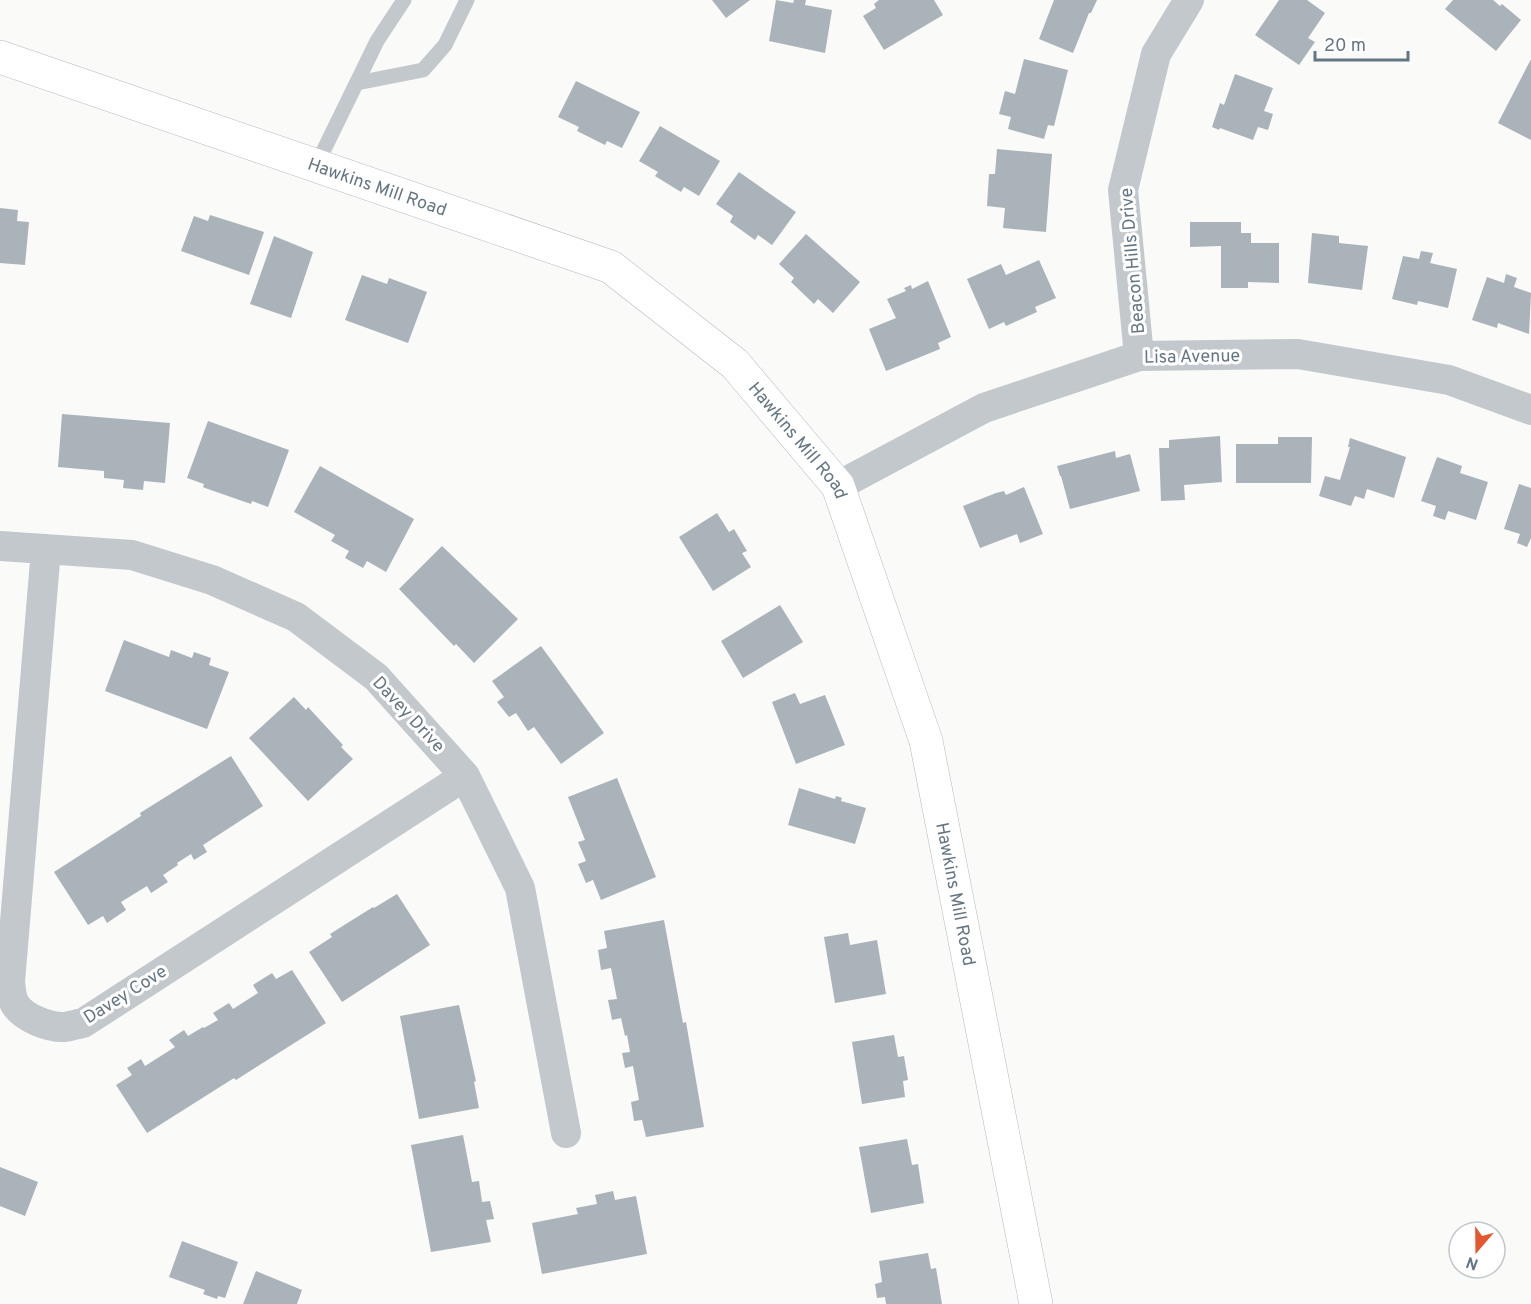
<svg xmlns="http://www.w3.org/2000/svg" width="1531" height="1304" viewBox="0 0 1531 1304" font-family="Overpass,sans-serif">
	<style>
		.building { fill: #aab3b9 }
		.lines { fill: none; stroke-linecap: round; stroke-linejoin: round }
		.secondary-casing { stroke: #b3babf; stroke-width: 34 }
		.lane { stroke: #c3c8cc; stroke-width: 15 }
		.street { stroke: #c3c8cc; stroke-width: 30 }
		.secondary { stroke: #fff; stroke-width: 33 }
		.labels { text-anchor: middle; stroke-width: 6; stroke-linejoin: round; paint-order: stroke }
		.street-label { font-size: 18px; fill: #657683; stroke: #fff }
	</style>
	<rect width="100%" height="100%" fill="#fafaf8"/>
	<path class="building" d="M 712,0 L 750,0 L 726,18 Z
		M 776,0 L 793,3 L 794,0 L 806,0 L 805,5 L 832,10 L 825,53 L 769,41 Z
		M 879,0 L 934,0 L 943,15 L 884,50 L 863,16 L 876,8 L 874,4 Z
		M 1054,0 L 1097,0 L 1091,13 L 1089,13 L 1073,53 L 1039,39 Z
		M 1279,0 L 1307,0 L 1325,13 L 1308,38 L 1315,42 L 1299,65 L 1255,35 Z
		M 1453,0 L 1493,0 L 1500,6 L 1502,4 L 1521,20 L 1496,51 L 1445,9 Z
		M 1024,59 L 1068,70 L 1054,126 L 1048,125 L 1044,139 L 1008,129 L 1011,117 L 999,114 L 1005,91 L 1015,94 Z
		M 1531,59 L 1531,140 L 1498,123 Z
		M 1235,74 L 1273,88 L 1264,111 L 1273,114 L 1268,130 L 1258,127 L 1253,140 L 1220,128 L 1219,130 L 1212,127 L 1220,103 L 1224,105 Z
		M 576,81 L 640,112 L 622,148 L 607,141 L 605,145 L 577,131 L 579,127 L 558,117 Z
		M 660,126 L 720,161 L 699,196 L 684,187 L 681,192 L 655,176 L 658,172 L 639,161 Z
		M 997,149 L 1052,154 L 1046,232 L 1003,228 L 1005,208 L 987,206 L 989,174 L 995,174 Z
		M 739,172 L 796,212 L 772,245 L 758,235 L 755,240 L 730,222 L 733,216 L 716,204 Z
		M 0,208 L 18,210 L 17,221 L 29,222 L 25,265 L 0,263 Z
		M 210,215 L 264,232 L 249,275 L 181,251 L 194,216 L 208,221 Z
		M 1190,222 L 1241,222 L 1241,233 L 1251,233 L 1251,243 L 1279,243 L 1279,283 L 1248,282 L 1248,288 L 1221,288 L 1221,246 L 1190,247 Z
		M 1312,233 L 1339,236 L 1339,243 L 1368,246 L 1362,290 L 1308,283 Z
		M 806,234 L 860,282 L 833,313 L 818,299 L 814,304 L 791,282 L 794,278 L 779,264 Z
		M 274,236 L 313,252 L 291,318 L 250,304 Z
		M 1421,251 L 1433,253 L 1430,263 L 1457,269 L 1448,308 L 1418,301 L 1417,305 L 1392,299 L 1403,256 L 1419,259 Z
		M 1039,260 L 1056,298 L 1035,307 L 1037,312 L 1006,326 L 1004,322 L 989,329 L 967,279 L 1001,264 L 1006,275 Z
		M 1506,274 L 1517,278 L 1514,287 L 1531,293 L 1529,334 L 1498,323 L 1497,328 L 1472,320 L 1487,277 L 1504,283 Z
		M 362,275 L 387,284 L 389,278 L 427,292 L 408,343 L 345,320 Z
		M 928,281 L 951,337 L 938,343 L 940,349 L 886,371 L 869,329 L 896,318 L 887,299 L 906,291 L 904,288 L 911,285 L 912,289 Z
		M 62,414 L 170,423 L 165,483 L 144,481 L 143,490 L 123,488 L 124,480 L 104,478 L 104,471 L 58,467 Z
		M 208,421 L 289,450 L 268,507 L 252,501 L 251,504 L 205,488 L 203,487 L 204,484 L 187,478 Z
		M 1220,436 L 1222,482 L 1184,485 L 1185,500 L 1161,501 L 1159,448 L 1169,448 L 1169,440 Z
		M 1278,437 L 1312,437 L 1311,483 L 1236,483 L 1236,444 L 1278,444 Z
		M 1350,438 L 1406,457 L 1394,498 L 1367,489 L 1364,499 L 1355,496 L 1351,506 L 1319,496 L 1325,476 L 1340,480 L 1350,447 L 1348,447 Z
		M 1115,451 L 1116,458 L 1130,454 L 1140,491 L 1070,509 L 1061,476 L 1060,476 L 1057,466 Z
		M 1437,457 L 1462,466 L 1460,473 L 1488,482 L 1476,520 L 1448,511 L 1445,520 L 1433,516 L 1436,506 L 1421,501 Z
		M 320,466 L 414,519 L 386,572 L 367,561 L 363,568 L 345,558 L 349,551 L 331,541 L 335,535 L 294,512 Z
		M 1519,484 L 1531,488 L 1531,538 L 1527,547 L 1517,543 L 1520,534 L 1504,529 Z
		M 1024,487 L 1043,534 L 1020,543 L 1017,534 L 980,548 L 963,506 L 996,493 L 1004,491 L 1006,495 Z
		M 717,513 L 729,532 L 734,529 L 747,551 L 742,553 L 751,567 L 713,591 L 679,537 Z
		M 442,546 L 518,619 L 474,663 L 456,644 L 454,646 L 399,589 Z
		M 780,605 L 803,642 L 743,678 L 721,641 Z
		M 124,640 L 169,657 L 171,650 L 192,658 L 194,652 L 211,658 L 209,665 L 229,672 L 207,729 L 105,691 Z
		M 541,646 L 604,733 L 561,764 L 534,727 L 528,731 L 516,713 L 509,717 L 497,702 L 504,697 L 492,681 Z
		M 795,693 L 800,704 L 825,695 L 845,745 L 796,764 L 772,702 Z
		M 294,697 L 306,710 L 308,707 L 343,745 L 341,747 L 353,759 L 308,801 L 249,738 Z
		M 231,756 L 263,806 L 203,845 L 207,852 L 194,860 L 191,854 L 177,863 L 178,865 L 163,875 L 168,882 L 151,893 L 147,886 L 121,902 L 126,910 L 107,923 L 103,916 L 88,925 L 54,872 L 141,816 L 140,813 Z
		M 617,778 L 656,877 L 601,900 L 593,880 L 586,883 L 578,864 L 586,861 L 578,842 L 585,840 L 568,797 Z
		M 799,788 L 835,799 L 836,796 L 842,798 L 841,801 L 866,808 L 855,844 L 788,825 Z
		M 397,894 L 430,945 L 342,1002 L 309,952 L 332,937 L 330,934 L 373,907 L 374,908 Z
		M 664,920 L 683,1023 L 686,1022 L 704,1127 L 646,1137 L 642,1120 L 634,1121 L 631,1102 L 639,1100 L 633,1066 L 625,1068 L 622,1053 L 630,1052 L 627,1035 L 625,1036 L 621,1018 L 612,1020 L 608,1000 L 617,999 L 611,968 L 601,970 L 598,950 L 607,948 L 604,931 Z
		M 848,933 L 850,945 L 877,940 L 886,994 L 835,1003 L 824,937 Z
		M 292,970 L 326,1023 L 236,1080 L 234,1078 L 147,1133 L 116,1085 L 132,1075 L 127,1068 L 141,1059 L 145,1066 L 175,1047 L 169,1040 L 184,1030 L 188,1036 L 203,1027 L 204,1028 L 218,1020 L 213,1013 L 229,1003 L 233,1009 L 258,993 L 253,985 L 272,973 L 276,979 Z
		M 459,1005 L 476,1081 L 474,1082 L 479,1108 L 419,1119 L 400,1016 Z
		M 894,1035 L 898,1057 L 904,1056 L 908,1080 L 903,1081 L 905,1097 L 862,1104 L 852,1042 Z
		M 463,1135 L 472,1182 L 479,1181 L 482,1202 L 490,1201 L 494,1219 L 486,1220 L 491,1242 L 431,1252 L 411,1145 Z
		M 907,1139 L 912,1165 L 918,1164 L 924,1203 L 871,1213 L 859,1147 Z
		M 0,1167 L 38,1182 L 25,1216 L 0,1206 Z
		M 613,1191 L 615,1200 L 636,1196 L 647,1254 L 542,1274 L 532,1223 L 578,1214 L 576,1208 L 597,1204 L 595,1195 Z
		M 182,1241 L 238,1262 L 225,1298 L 218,1296 L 217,1299 L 203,1294 L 205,1290 L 169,1277 Z
		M 928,1253 L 931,1269 L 936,1268 L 942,1304 L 886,1304 L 885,1297 L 877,1298 L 875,1284 L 882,1282 L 879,1261 Z
		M 256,1271 L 302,1290 L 297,1304 L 243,1304 Z"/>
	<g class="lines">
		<defs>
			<g id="secondary">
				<path id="s1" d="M 0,57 L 611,267 L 735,364 L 838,486 L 926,741 L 1036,1304"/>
			</g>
		</defs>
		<use href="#secondary" class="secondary-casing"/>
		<path class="lane" d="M 357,83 L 423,70 L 445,45 L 467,0
			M 316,166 L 377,41 L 404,0"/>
		<path class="street" d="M 1139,356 L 1123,190 L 1156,54 L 1189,0
			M 838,486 L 984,408 L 1139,356 L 1298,354 L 1449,380 L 1531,410
			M 0,546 L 132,555 L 212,580 L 296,617 L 376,677 L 465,776 L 520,888 L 566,1133
			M 46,549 L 10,982 C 11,990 11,997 15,1004 C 23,1018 50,1028 65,1027 C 71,1026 77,1024 83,1023 L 465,776"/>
		<use href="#secondary" class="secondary"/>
	</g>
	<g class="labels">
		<g class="street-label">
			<text dy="6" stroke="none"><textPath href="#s1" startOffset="399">Hawkins Mill Road</textPath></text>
			<text transform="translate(1132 261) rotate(-95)" y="6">Beacon Hills Drive</text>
			<text transform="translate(1192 356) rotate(-1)" y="6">Lisa Avenue</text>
			<text dy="6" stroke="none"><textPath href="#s1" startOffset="903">Hawkins Mill Road</textPath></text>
			<text transform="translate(409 714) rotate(47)" y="6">Davey Drive</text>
			<text dy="6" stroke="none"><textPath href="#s1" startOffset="1389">Hawkins Mill Road</textPath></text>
			<text transform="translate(125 994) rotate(-32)" y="6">Davey Cove</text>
		</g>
	</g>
	<g transform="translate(1477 1250) rotate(200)"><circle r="28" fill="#ffffff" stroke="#c1c8cd" stroke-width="1.5"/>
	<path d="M0-4.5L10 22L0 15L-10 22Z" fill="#e4572e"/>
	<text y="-9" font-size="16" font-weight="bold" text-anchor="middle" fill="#657683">N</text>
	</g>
	<path d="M1315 51v9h93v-9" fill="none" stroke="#657683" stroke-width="3"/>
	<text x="1324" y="51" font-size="18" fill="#657683" stroke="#ffffff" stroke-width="4.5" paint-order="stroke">20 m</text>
</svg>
